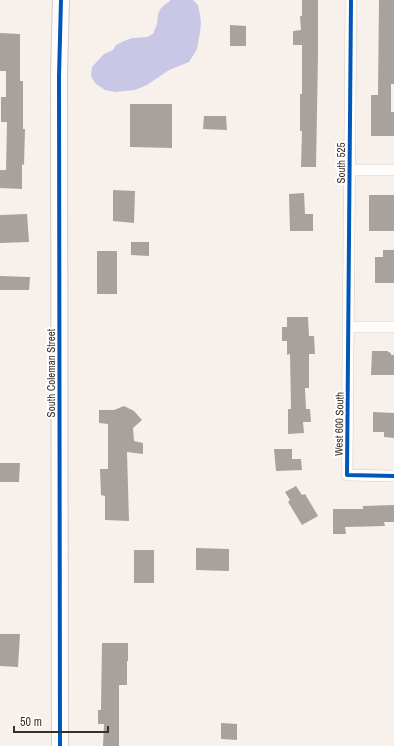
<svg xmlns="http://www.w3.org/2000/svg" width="394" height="746" viewBox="0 0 394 746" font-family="'Archivo Narrow',sans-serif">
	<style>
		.water { fill: #c9c7e6 }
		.building { fill: #a9a19c }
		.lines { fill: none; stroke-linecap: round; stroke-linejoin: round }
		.street-casing { stroke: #d4cbc6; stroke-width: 12 }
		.secondary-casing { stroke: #d4cbc6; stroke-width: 18 }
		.street { stroke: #fefdfc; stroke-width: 11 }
		.secondary { stroke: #fefdfc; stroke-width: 16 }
		.cycleway-casing { stroke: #fff; stroke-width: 6 }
		.cycleway { stroke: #0057b8; stroke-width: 4 }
		.labels { text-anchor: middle; stroke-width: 4; stroke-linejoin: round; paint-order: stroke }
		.street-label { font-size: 11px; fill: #382f29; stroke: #fff }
	</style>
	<rect width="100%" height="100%" fill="#f8f0eb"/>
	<path class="water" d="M 171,0 L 193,0 L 198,5 L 200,15 L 201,23 L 200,32 L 197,49 L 189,62 L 169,70 L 147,85 L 135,90 L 115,92 L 105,90 L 96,84 L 91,76 L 92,67 L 104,54 L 113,50 L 116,45 L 124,41 L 132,38 L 147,37 L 153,34 L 157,24 L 158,14 L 161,8 Z"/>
	<path class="building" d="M 302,0 L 318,0 L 318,55 L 316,167 L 301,167 L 302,131 L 300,131 L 300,94 L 302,94 L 302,45 L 293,45 L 293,31 L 301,30 L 300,16 L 302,16 Z
		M 379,0 L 394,0 L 394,84 L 391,84 L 391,112 L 394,112 L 394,136 L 371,136 L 371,95 L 378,95 Z
		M 230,25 L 246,26 L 246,46 L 230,46 Z
		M 0,33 L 20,34 L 20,81 L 23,81 L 23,129 L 25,129 L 24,165 L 22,164 L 22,189 L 0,188 L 0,170 L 6,170 L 7,122 L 1,122 L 1,97 L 6,97 L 6,71 L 0,71 Z
		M 130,104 L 172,104 L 172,148 L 130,147 Z
		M 204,116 L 226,116 L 227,130 L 203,129 Z
		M 113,190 L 135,191 L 134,223 L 113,221 Z
		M 304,193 L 305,214 L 313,214 L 313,231 L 290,231 L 289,194 Z
		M 369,195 L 394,195 L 394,231 L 369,231 Z
		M 27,214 L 29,242 L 0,243 L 0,215 Z
		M 131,242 L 149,242 L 149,256 L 131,255 Z
		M 383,250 L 394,250 L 394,283 L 375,283 L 375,257 L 383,257 Z
		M 97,251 L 117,251 L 117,294 L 97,294 Z
		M 0,276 L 30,277 L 29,290 L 0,290 Z
		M 287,317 L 308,317 L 309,336 L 314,336 L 315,354 L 309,354 L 309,388 L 305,388 L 306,409 L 310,409 L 311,422 L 303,422 L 304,433 L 288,434 L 288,409 L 291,409 L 290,354 L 287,355 L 287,341 L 282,341 L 282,327 L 287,327 Z
		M 372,351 L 388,351 L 388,352 L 391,353 L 391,355 L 394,355 L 394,375 L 371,375 Z
		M 124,406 L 134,411 L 142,420 L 133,428 L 134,441 L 143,443 L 143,454 L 127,452 L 129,521 L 105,520 L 105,496 L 101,495 L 100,469 L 108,469 L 108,424 L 99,423 L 99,410 L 114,410 Z
		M 373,412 L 394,413 L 394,438 L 384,437 L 384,432 L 373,432 Z
		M 274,449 L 292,449 L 292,459 L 301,459 L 302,470 L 276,471 Z
		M 0,463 L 20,463 L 19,482 L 0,482 Z
		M 296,486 L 302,495 L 305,494 L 318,516 L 302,525 L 288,502 L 290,500 L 285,492 Z
		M 394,505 L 394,522 L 384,522 L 385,526 L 345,527 L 346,534 L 333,534 L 333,509 L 363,509 L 363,506 Z
		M 196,548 L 229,549 L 229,571 L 196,570 Z
		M 134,550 L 154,550 L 154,583 L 134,583 Z
		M 0,634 L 20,634 L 18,667 L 0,666 Z
		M 102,643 L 128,643 L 128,661 L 127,661 L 127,685 L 119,685 L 119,746 L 103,746 L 104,724 L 98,724 L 98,710 L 101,710 Z
		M 221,723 L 237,724 L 237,740 L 221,739 Z"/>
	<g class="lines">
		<defs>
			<path id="street" d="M 351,0 L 347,475 L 394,476
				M 350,170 L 394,170
				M 348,327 L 394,327"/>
			<path id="secondary" d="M 60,746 L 59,76 L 61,0"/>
		</defs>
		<use href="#street" class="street-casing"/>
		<use href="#secondary" class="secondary-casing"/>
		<use href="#street" class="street"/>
		<use href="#secondary" class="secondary"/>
		<defs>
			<path id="cycleway" d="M 351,0 L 347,475 L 394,476
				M 60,746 L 59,76 L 61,0"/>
		</defs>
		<use href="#cycleway" class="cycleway-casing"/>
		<use href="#cycleway" class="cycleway"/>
	</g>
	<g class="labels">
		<g class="street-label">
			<text transform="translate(341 163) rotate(-90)" y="4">South 525</text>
			<text transform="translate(51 373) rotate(-90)" y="4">South Coleman Street</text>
			<text transform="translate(339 424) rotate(-89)" y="4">West 600 South</text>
		</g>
	</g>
	<path d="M14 726v6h94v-6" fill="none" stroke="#382f29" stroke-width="2"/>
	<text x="20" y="726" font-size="12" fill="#382f29" stroke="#ffffff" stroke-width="3" paint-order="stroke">50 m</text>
</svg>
